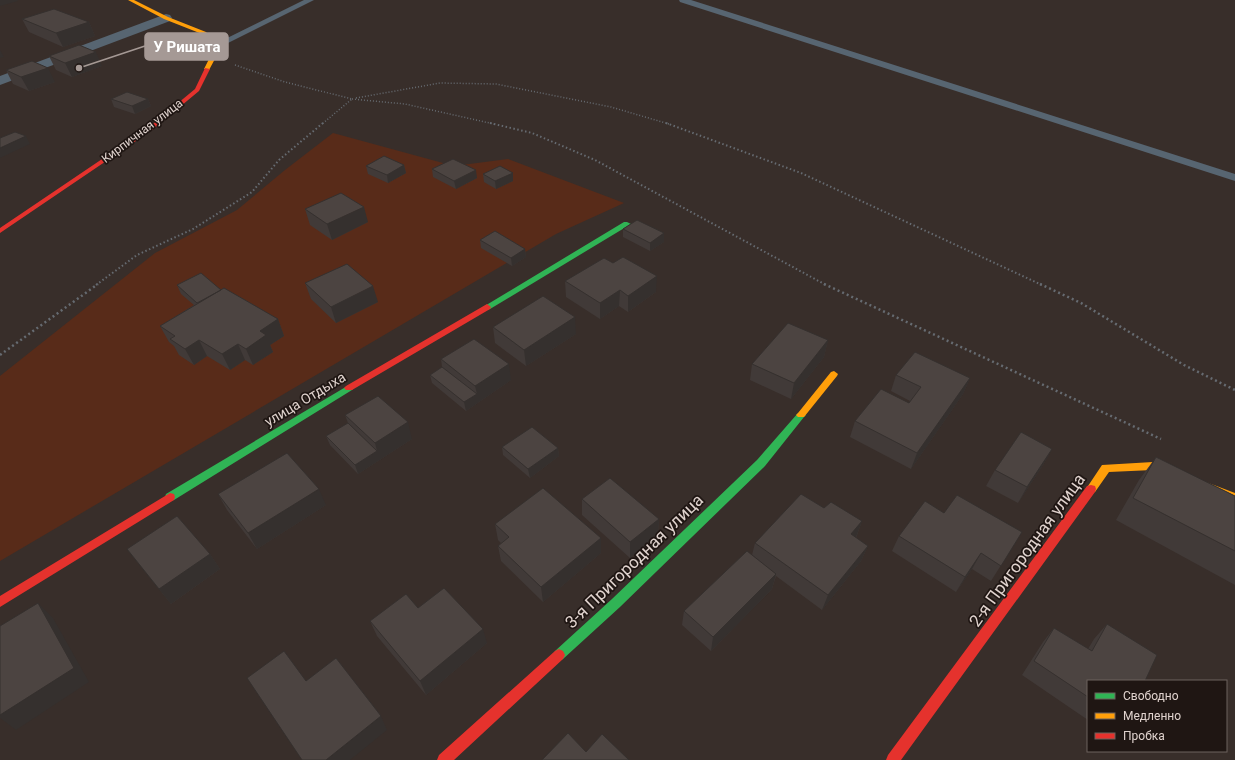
<svg xmlns="http://www.w3.org/2000/svg" width="1235" height="760" viewBox="0 0 1235 760" font-family="Roboto,sans-serif">
	<style>
		.green { fill: #582b19 }
		.lines { fill: none; stroke-linecap: round; stroke-linejoin: round }
		.path-far2 { stroke: #666b71; stroke-width: 1.5; stroke-dasharray: 1 2; stroke-linecap: butt }
		.path-far1 { stroke: #666b71; stroke-width: 2; stroke-dasharray: 1.5 2.5; stroke-linecap: butt }
		.path { stroke: #666b71; stroke-width: 2.5; stroke-dasharray: 2 3; stroke-linecap: butt }
		.lane { fill: #576571; fill-rule: evenodd }
		.street { fill: #576571; fill-rule: evenodd }
		.fast { fill: #30b455; fill-rule: evenodd }
		.slow { fill: #ff9f0a; fill-rule: evenodd }
		.jam { fill: #e5322d; fill-rule: evenodd }
		.wall { fill: #413a38 }
		.shaded-wall { fill: #35302e }
		.building { fill: #4c4441; stroke: #35302e }
		.labels { text-anchor: middle; stroke-width: 3.5; stroke-linejoin: round; paint-order: stroke }
		.far-street-label { font-size: 12px; fill: #e0d3ce; stroke: #1f1613 }
		.street-label { font-size: 14px; fill: #e0d3ce; stroke: #1f1613 }
		.near-street-label { font-size: 17px; fill: #e0d3ce; stroke: #1f1613 }
		.leader { fill: none; stroke: #a59995; stroke-width: 1.5 }
		.callout-dot { fill: #a59995; stroke: #1f1613; stroke-width: 1.5 }
		.callout { fill: #a59995; stroke: #a59995; stroke-width: 1.5 }
		.callout-label { font-size: 15px; text-anchor: middle; font-weight: bold; fill: #fff }
	</style>
	<rect width="100%" height="100%" fill="#382e2a"/>
	<path class="green" d="M 333,133 L 454,166 L 508,159 L 624,203 L 556,234 L 0,561 L 0,376 L 155,253 L 237,210 L 285,170 Z"/>
	<g class="lines">
		<path class="path-far2" d="M 235,65 L 285,82 L 352,99 L 322,124
			M 356,98 L 440,83 L 496,84 L 611,107 L 669,124
			M 352,99 L 405,104 L 494,124"/>
		<path class="path-far1" d="M 490,123 L 532,133 L 595,160 L 826,285
			M 666,123 L 801,173 L 1042,285
			M 96,285 L 137,255 L 193,229 L 252,192 L 279,160 L 323,123"/>
		<path class="path" d="M 824,284 L 1161,439
			M 1040,284 L 1081,303 L 1184,365 L 1235,390
			M 0,355 L 98,284"/>
		<path class="lane" d="M 304,0 L 314,0 L 218,48 L 215,49 L 211,46 Z
			M 679,0 L 691,0 L 1235,174 L 1235,181 L 680,2 Z"/>
		<path class="street" d="M 166,14 L 170,15 L 172,18 L 170,21 L 0,85 L 0,76 Z"/>
		<path class="fast" d="M 624,222 L 627,222 L 631,224 L 490,309 L 487,310 L 483,307 Z
			M 349,385 L 354,388 L 352,390 L 174,500 L 170,501 L 166,500 L 165,497 L 166,494 Z
			M 801,412 L 804,413 L 806,415 L 804,417 L 765,466 L 620,607 L 563,659 L 559,661 L 555,659 L 553,655 L 555,651 L 612,599 L 757,460 L 798,413 Z"/>
		<path class="slow" d="M 128,0 L 134,0 L 168,17 L 206,32 L 218,46 L 216,57 L 209,70 L 204,69 L 210,57 L 212,46 L 202,34 L 164,19 Z
			M 834,371 L 838,374 L 837,376 L 804,417 L 798,417 L 796,415 L 798,413 L 831,372 Z
			M 1153,462 L 1235,493 L 1235,501 L 1153,470 L 1109,472 L 1095,492 L 1091,493 L 1087,492 L 1086,489 L 1102,465 Z"/>
		<path class="jam" d="M 205,68 L 210,69 L 199,91 L 152,130 L 0,233 L 0,228 L 148,128 L 195,89 Z
			M 487,304 L 491,307 L 490,309 L 352,390 L 346,390 L 344,388 L 346,386 Z
			M 1091,485 L 1095,486 L 1096,489 L 1095,492 L 901,760 L 886,760 L 888,755 L 1087,486 Z
			M 170,493 L 174,494 L 175,497 L 174,500 L 0,607 L 0,596 Z
			M 559,649 L 563,651 L 565,655 L 563,659 L 454,760 L 437,760 L 439,755 L 555,651 Z"/>
	</g>
	<path class="wall" d="M 22,19 L 89,22 L 95,36 L 63,47 L 29,32 Z
		M 49,56 L 102,66 L 72,77 L 56,70 Z
		M 6,70 L 55,82 L 29,91 L 13,84 Z
		M 111,99 L 148,99 L 151,106 L 135,114 L 114,107 Z
		M 404,165 L 406,173 L 388,183 L 368,174 L 366,166 Z
		M 432,169 L 477,178 L 456,189 L 433,177 Z
		M 483,174 L 513,181 L 496,189 L 484,182 Z
		M 305,209 L 368,222 L 332,240 L 310,225 Z
		M 623,229 L 664,242 L 650,251 L 623,237 Z
		M 480,240 L 525,249 L 526,257 L 512,266 L 481,248 Z
		M 565,281 L 656,292 L 628,312 L 619,306 L 600,319 L 566,297 Z
		M 305,283 L 378,302 L 336,323 L 311,299 Z
		M 177,285 L 221,290 L 278,319 L 284,336 L 270,345 L 273,352 L 253,365 L 245,360 L 230,370 L 207,356 L 194,365 L 179,355 L 174,346 L 169,342 L 160,326 L 194,305 L 181,294 Z
		M 493,327 L 576,334 L 526,366 L 495,343 Z
		M 828,340 L 824,357 L 791,399 L 750,380 L 752,364 Z
		M 441,359 L 511,380 L 466,411 L 432,383 L 430,375 L 442,367 Z
		M 896,375 L 970,378 L 963,394 L 911,469 L 850,437 L 855,421 L 909,403 L 910,401 L 891,391 Z
		M 345,415 L 412,439 L 358,474 L 330,445 L 326,436 L 348,423 Z
		M 502,447 L 558,448 L 559,456 L 530,478 L 503,455 Z
		M 1052,449 L 1043,465 L 1018,503 L 986,486 L 995,470 Z
		M 1156,457 L 1235,496 L 1235,585 L 1116,520 L 1139,480 Z
		M 218,494 L 326,505 L 257,549 L 227,510 Z
		M 582,499 L 659,519 L 658,535 L 630,558 L 582,515 Z
		M 824,508 L 862,521 L 856,538 L 868,546 L 861,561 L 822,610 L 776,576 L 772,589 L 711,651 L 682,625 L 684,611 L 752,555 L 755,543 Z
		M 944,513 L 1022,532 L 991,581 L 972,569 L 956,592 L 892,551 L 899,536 Z
		M 495,524 L 601,538 L 601,553 L 543,602 L 501,561 L 498,546 L 501,543 L 498,540 Z
		M 127,549 L 210,554 L 220,569 L 171,604 Z
		M 370,621 L 487,643 L 426,695 L 377,636 Z
		M 1107,624 L 1088,681 L 1088,720 L 1022,675 L 1043,642 L 1054,628 L 1088,649 L 1094,639 Z"/>
	<path class="shaded-wall" d="M 0,0 L 17,0 L 18,1 L 0,6 Z
		M 89,22 L 95,36 L 63,47 L 56,33 Z
		M 0,50 L 4,57 L 0,58 Z
		M 96,52 L 102,66 L 72,77 L 65,63 Z
		M 48,68 L 55,82 L 29,91 L 21,77 Z
		M 148,99 L 151,106 L 135,114 L 132,106 Z
		M 26,136 L 30,144 L 0,158 L 0,148 Z
		M 404,165 L 406,173 L 388,183 L 387,175 Z
		M 476,170 L 477,178 L 456,189 L 454,181 Z
		M 513,173 L 513,181 L 496,189 L 495,181 Z
		M 364,207 L 368,222 L 332,240 L 327,224 Z
		M 664,233 L 664,242 L 650,251 L 650,243 Z
		M 525,249 L 526,257 L 512,266 L 511,258 Z
		M 657,276 L 656,292 L 628,312 L 628,296 Z
		M 373,286 L 378,302 L 336,323 L 331,307 Z
		M 620,290 L 619,306 L 600,319 L 600,303 Z
		M 575,317 L 576,334 L 526,366 L 524,350 Z
		M 278,319 L 284,336 L 270,345 L 273,352 L 253,365 L 246,349 L 260,331 Z
		M 199,340 L 207,356 L 194,365 L 185,349 Z
		M 828,340 L 824,357 L 791,399 L 794,383 Z
		M 238,344 L 245,360 L 230,370 L 222,354 Z
		M 509,364 L 511,380 L 466,411 L 464,402 L 477,394 L 475,386 Z
		M 970,378 L 963,394 L 911,469 L 917,453 Z
		M 408,422 L 412,439 L 358,474 L 355,465 L 377,451 L 375,443 Z
		M 558,448 L 559,456 L 530,478 L 528,469 Z
		M 1052,449 L 1043,465 L 1018,503 L 1027,487 Z
		M 319,489 L 326,505 L 257,549 L 248,533 Z
		M 659,519 L 658,535 L 630,558 L 630,542 Z
		M 862,521 L 856,537 L 845,550 L 851,534 Z
		M 601,538 L 601,553 L 543,602 L 541,587 Z
		M 868,546 L 861,561 L 822,610 L 828,595 Z
		M 981,553 L 972,569 L 956,592 L 965,577 Z
		M 210,554 L 220,569 L 171,604 L 159,589 Z
		M 776,574 L 772,589 L 711,651 L 713,637 Z
		M 38,603 L 53,618 L 89,682 L 16,730 L 0,718 L 0,715 Z
		M 483,629 L 487,643 L 426,695 L 420,681 Z
		M 381,716 L 387,730 L 350,760 L 326,760 Z"/>
	<path class="building" d="M 54,9 L 89,22 L 56,33 L 22,19 Z
		M 79,45 L 96,52 L 65,63 L 49,56 Z
		M 32,61 L 48,68 L 21,77 L 6,70 Z
		M 127,92 L 148,99 L 132,106 L 111,99 Z
		M 15,132 L 26,136 L 0,148 L 0,138 Z
		M 384,156 L 404,165 L 387,175 L 366,166 Z
		M 453,159 L 476,170 L 454,181 L 432,169 Z
		M 500,166 L 513,173 L 495,181 L 483,174 Z
		M 341,193 L 364,207 L 327,224 L 305,209 Z
		M 637,220 L 664,233 L 650,243 L 623,229 Z
		M 495,231 L 525,249 L 511,258 L 480,240 Z
		M 623,257 L 657,276 L 628,296 L 620,290 L 600,303 L 565,281 L 604,258 L 613,263 Z
		M 347,264 L 373,286 L 331,307 L 305,283 Z
		M 201,273 L 221,290 L 197,303 L 177,285 Z
		M 224,288 L 278,319 L 260,331 L 266,335 L 246,349 L 238,344 L 222,354 L 199,340 L 185,349 L 170,339 L 175,336 L 160,326 Z
		M 543,296 L 575,317 L 524,350 L 493,327 Z
		M 788,323 L 828,340 L 794,383 L 752,364 Z
		M 474,339 L 509,364 L 475,386 L 441,359 Z
		M 915,352 L 970,378 L 917,453 L 855,421 L 881,389 L 909,403 L 921,387 L 896,375 Z
		M 442,367 L 477,394 L 464,402 L 430,375 Z
		M 378,396 L 408,422 L 375,443 L 345,415 Z
		M 348,423 L 377,451 L 355,465 L 326,436 Z
		M 532,427 L 558,448 L 528,469 L 502,447 Z
		M 1021,432 L 1052,449 L 1027,487 L 995,470 Z
		M 287,453 L 319,489 L 248,533 L 218,494 Z
		M 1156,457 L 1235,496 L 1235,551 L 1133,498 Z
		M 610,478 L 659,519 L 630,542 L 582,499 Z
		M 543,488 L 601,538 L 541,587 L 498,546 L 509,537 L 495,524 Z
		M 801,494 L 824,508 L 831,502 L 862,521 L 851,534 L 868,546 L 828,595 L 755,543 Z
		M 957,495 L 1022,532 L 1001,566 L 981,553 L 965,577 L 899,536 L 925,501 L 944,513 Z
		M 177,516 L 210,554 L 159,589 L 127,549 Z
		M 747,551 L 776,574 L 713,637 L 684,611 Z
		M 444,588 L 483,629 L 420,681 L 370,621 L 406,594 L 418,608 Z
		M 38,603 L 74,668 L 0,715 L 0,626 Z
		M 1107,624 L 1157,655 L 1145,681 L 1088,681 L 1088,697 L 1034,661 L 1054,628 L 1092,651 Z
		M 284,651 L 306,681 L 336,658 L 381,716 L 326,760 L 302,760 L 247,678 Z
		M 568,733 L 586,752 L 602,734 L 629,760 L 542,760 Z"/>
	<g class="labels">
		<g class="far-street-label">
			<text transform="translate(142 131) rotate(-37)" y="4">Кирпичная улица</text>
		</g>
		<g class="street-label">
			<text transform="translate(305 399) rotate(-31)" y="5">улица Отдыха</text>
		</g>
		<g class="near-street-label">
			<text transform="translate(1027 550) rotate(-54)" y="6">2-я Пригородная улица</text>
			<text transform="translate(634 561) rotate(-44)" y="6">3-я Пригородная улица</text>
		</g>
	</g>
	<path class="leader" d="M79 68L145 46"/>
	<circle class="callout-dot" cx="79" cy="68" r="4"/>
	<rect class="callout" x="145" y="33" width="83" height="27" rx="4"/>
	<g class="callout-label">
		<text x="187" y="52">У Ришата</text>
	</g>
	<rect x="1087" y="680" width="140" height="72" fill="#1f1613" stroke="#6c625e"/>
	<rect x="1095" y="693" width="20" height="6" fill="#30b455" stroke="#6c625e"/>
	<text x="1123" y="700" font-size="12" fill="#e0d3ce">Свободно</text>
	<rect x="1095" y="713" width="20" height="6" fill="#ff9f0a" stroke="#6c625e"/>
	<text x="1123" y="720" font-size="12" fill="#e0d3ce">Медленно</text>
	<rect x="1095" y="733" width="20" height="6" fill="#e5322d" stroke="#6c625e"/>
	<text x="1123" y="740" font-size="12" fill="#e0d3ce">Пробка</text>
</svg>
